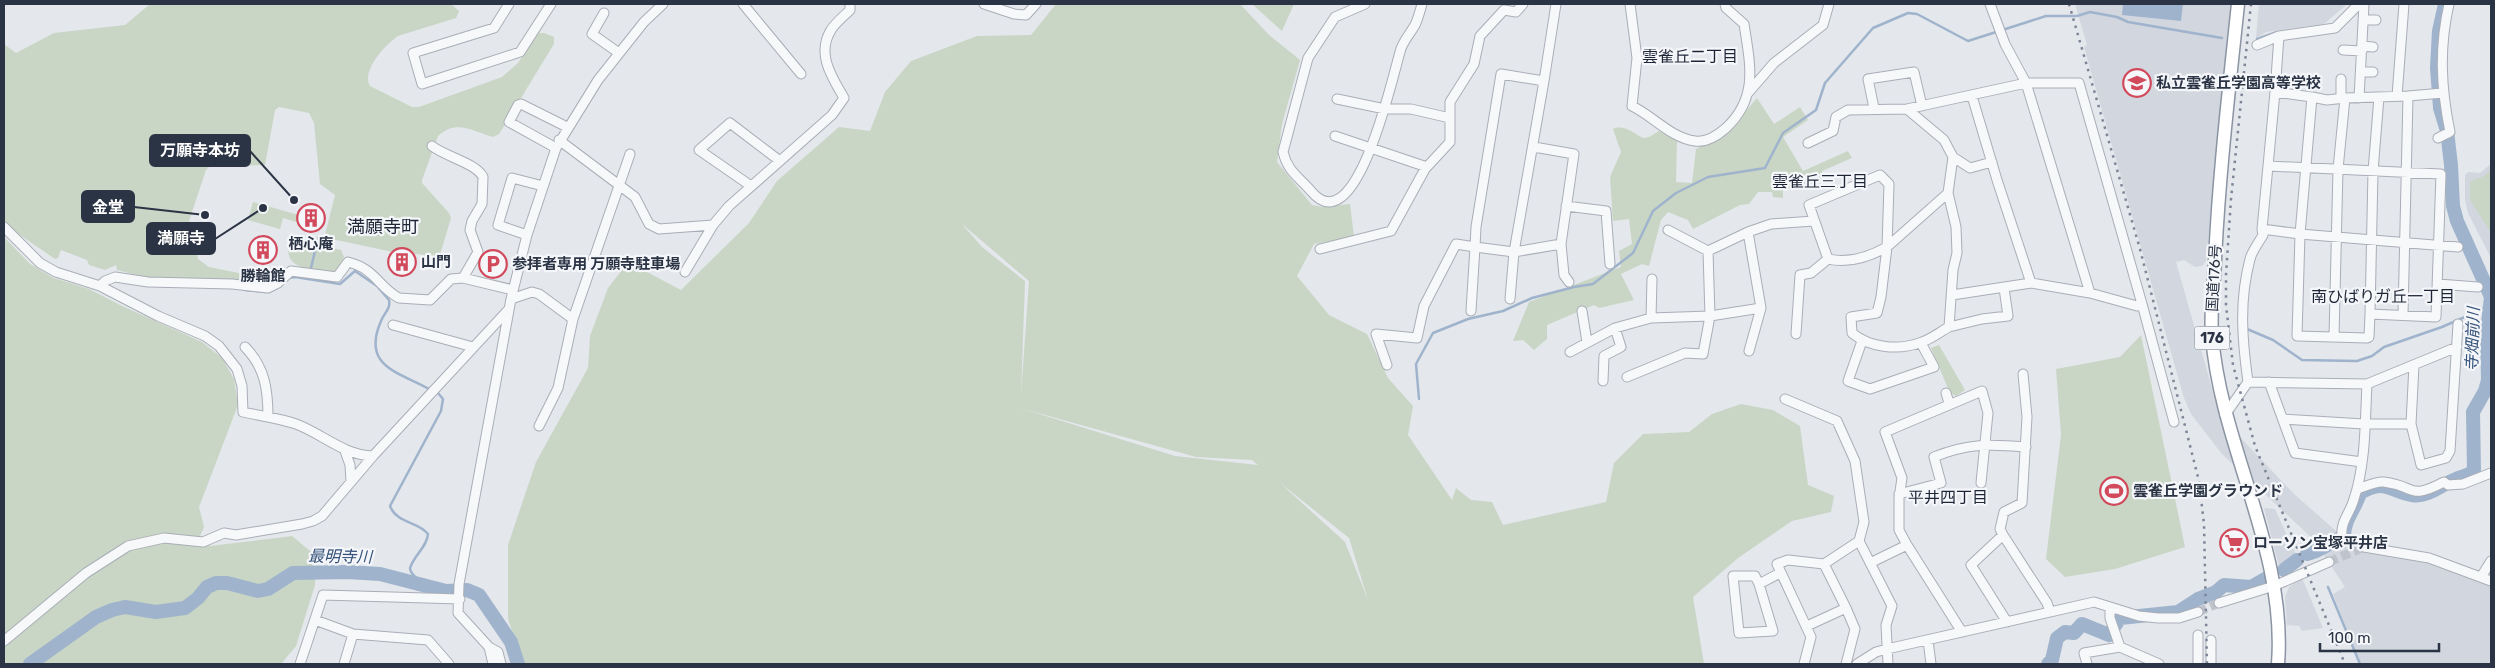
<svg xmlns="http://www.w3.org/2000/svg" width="2495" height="668" viewBox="0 0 2495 668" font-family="Rubik,'Noto Sans JP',sans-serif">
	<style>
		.built { fill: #d2d6de }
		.green { fill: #c9d6c5; fill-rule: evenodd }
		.water { fill: #9fb4cc }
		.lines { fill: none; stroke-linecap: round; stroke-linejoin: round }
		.stream { stroke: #9fb4cc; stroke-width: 2.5 }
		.river { stroke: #9fb4cc; stroke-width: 14 }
		.minor-tunnel { stroke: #bfc3cb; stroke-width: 9; stroke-dasharray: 9 4.5; stroke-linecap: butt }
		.minor-casing { stroke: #a9aeb7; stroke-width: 11 }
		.highway-casing { stroke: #8b94a3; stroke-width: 15 }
		.minor { stroke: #f7f8fa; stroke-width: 9 }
		.highway { stroke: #fff; stroke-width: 12 }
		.rail { stroke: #7d8696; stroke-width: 2.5; stroke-dasharray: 2.5 5; stroke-linecap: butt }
		.labels { text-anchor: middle; stroke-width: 4.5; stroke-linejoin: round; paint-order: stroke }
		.shield { fill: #f4f6f9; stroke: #676e7b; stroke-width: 1 }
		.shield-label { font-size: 14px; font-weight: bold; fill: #2b3445 }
		.poi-label { font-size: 15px; font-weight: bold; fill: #2b3445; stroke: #f4f6f9; text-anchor: start }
		.street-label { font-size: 15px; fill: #2b3445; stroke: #f4f6f9 }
		.neighbourhood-label { font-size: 16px; fill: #1d2536; stroke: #f4f6f9 }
		.water-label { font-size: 16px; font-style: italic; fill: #34527a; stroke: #f4f6f9 }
		.quarter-label { font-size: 18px; fill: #1d2536; stroke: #f4f6f9 }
		.leader { fill: none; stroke: #2b3445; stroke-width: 2 }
		.callout-dot { fill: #2b3445; stroke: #f4f6f9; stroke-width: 2 }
		.callout { fill: #2b3445; stroke: #2b3445; stroke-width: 2 }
		.callout-label { font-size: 16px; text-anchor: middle; font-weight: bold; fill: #fff }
	</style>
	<rect width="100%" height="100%" fill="#e4e7ec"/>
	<path class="built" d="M 2075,4 L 2232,4 L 2206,261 L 2202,266 L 2195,267 L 2184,260 L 2176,262 L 2217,406 L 2224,420 L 2294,494 L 2344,538 L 2374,552 L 2420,559 L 2491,584 L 2491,664 L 2361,664 L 2333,594 L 2345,587 L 2314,540 L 2222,454 L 2191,414 L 2184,398 L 2084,47 L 2087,45 Z
		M 2259,4 L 2347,4 L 2324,24 L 2266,32 L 2256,38 Z
		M 2491,164 L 2491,258 L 2468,213 L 2465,200 L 2465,175 L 2468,172 L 2480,173 Z
		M 2264,508 L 2275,509 L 2296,555 L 2279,566 Z
		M 2302,578 L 2323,628 L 2302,631 L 2299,626 L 2287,625 L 2285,597 L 2289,587 Z"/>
	<path class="green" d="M 150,4 L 451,4 L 459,11 L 456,18 L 398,36 C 385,45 361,71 370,86 L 412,107 L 419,107 L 502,77 L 518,63 L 538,33 L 544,33 L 554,37 L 554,44 L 499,134 L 493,137 C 472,131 456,119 438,136 L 422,180 L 422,183 L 449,213 L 451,218 L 439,258 L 396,250 L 393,252 L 327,238 L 325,235 L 335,195 L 320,184 L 314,123 L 309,113 L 279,107 L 275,110 L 265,165 L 210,166 L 206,170 L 189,221 L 198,259 L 209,267 L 244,274 L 262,274 L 285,267 L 284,272 L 274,280 L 144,277 L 117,270 L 116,265 L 105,270 L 89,265 L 87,260 L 61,250 L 58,258 L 55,259 L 4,224 L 4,44 L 16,53 L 54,33 L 125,25 Z
		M 1056,4 L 1240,4 L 1269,35 L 1300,60 L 1282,124 L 1277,162 L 1312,205 L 1322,207 L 1350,204 L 1354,237 L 1314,244 L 1297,276 L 1329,315 L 1367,334 L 1388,378 L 1413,406 L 1408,435 L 1452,500 L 1456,488 L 1471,500 L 1492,502 L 1503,525 L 1606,502 L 1614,463 L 1643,434 L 1689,432 L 1712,414 L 1741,404 L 1773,410 L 1800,426 L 1808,485 L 1834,496 L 1831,512 L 1792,521 L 1738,558 L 1693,597 L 1704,664 L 523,664 L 508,619 L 508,545 L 536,462 L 588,368 L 590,336 L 608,288 L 628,262 L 681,290 L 749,223 L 777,181 L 839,127 L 870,131 L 885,92 L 911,61 L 977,36 L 1031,35 ZM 962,224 L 1029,281 L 1021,395 L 1025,281 L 982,247 ZM 1020,408 L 1196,457 L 1252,460 L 1258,465 L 1175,456 ZM 1279,482 L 1349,538 L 1368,600 L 1345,542 Z
		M 1252,4 L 1294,4 L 1282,31 Z
		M 1757,98 L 1774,124 L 1800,107 L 1808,120 L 1783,137 L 1803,171 L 1848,151 L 1852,158 L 1822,171 L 1825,179 L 1806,186 L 1783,190 L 1783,198 L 1773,197 L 1772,192 L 1758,192 L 1749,204 L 1740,205 L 1693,229 L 1688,220 L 1668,212 L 1661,220 L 1649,266 L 1642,264 L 1621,274 L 1634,300 L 1599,308 L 1594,305 L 1547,325 L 1547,339 L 1534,350 L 1523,340 L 1513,341 L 1529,302 L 1621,267 L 1619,251 L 1632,244 L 1629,219 L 1613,221 L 1610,177 L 1621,152 L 1613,129 C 1623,124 1634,133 1643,138 L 1649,137 L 1659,131 L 1677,140 L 1676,182 L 1692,183 L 1696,149 L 1728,132 Z
		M 2491,169 L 2491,233 L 2470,200 L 2470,182 L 2486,175 Z
		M 253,202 L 302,216 L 300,223 L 283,218 L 280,229 L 248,220 Z
		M 4,237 L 30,264 L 54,278 L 89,289 L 122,306 L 202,342 L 222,358 L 234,379 L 238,405 L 199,507 L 204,527 L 200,536 L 210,546 L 292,536 L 316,556 L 315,585 L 296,646 L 281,664 L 4,664 Z
		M 295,239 L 341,250 L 344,257 L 336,273 C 317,271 278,270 291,241 Z
		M 2141,335 L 2185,547 L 2115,569 L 2065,577 L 2046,559 L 2061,435 L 2056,369 L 2120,357 Z
		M 1939,345 L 1965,390 L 1956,396 L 1950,393 L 1931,348 Z"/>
	<path class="water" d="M 2123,4 L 2183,4 L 2181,21 L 2122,15 Z"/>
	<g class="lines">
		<path class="stream" d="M 2257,39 L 2277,32
			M 311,268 L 318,238
			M 289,278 L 295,277 L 340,284 L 355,271 L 377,286 L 389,300 C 391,309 384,313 381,321 C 361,367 399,372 429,389
			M 245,290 L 266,292
			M 2247,329 L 2273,340 L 2302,360 L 2357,361 L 2372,356 L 2384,347 L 2442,327 L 2483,309 L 2491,297
			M 1419,399 L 1416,364 L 1433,333 L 1468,319 L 1503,311 L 1532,298 L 1574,287 L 1593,284 L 1633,253 L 1653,211 L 1676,193 L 1708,177 L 1765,168 L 1783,133 L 1816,110 L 1825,83 L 1873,28 L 1908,13 L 1917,14 L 1968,41 L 2046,16 L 2077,16 L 2090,12 L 2117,17 L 2128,22 L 2222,38
			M 421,585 C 419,578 410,575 410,568 C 414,555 427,547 428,534 C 418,521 397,524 390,506 L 441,411 L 443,399 L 438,393
			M 2328,587 L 2360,664"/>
		<path class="river" d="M 2307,554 L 2316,551 L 2344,536 C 2344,519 2356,508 2360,493 C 2386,478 2388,491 2412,495 C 2428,498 2442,484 2456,479 C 2463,476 2468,476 2474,471 L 2473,412 L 2485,391 L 2488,380 L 2487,332 L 2491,297 L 2457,221 L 2453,206 L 2451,165 L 2447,131 L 2440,108 L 2437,68 L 2439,31 L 2445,4
			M 2284,570 L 2297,560
			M 30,664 L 96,617 L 112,610 L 125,607 L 156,612 L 185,608 L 198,598 L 207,587 L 216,583 L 227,583 L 258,591 L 268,589 L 293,573 L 347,572 L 380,574 L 446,591 L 467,590 L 479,595 L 511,642 L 518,664
			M 2048,664 L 2052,660 L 2057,638 L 2065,632 L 2074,633 L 2082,624 L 2109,635 L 2120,618 L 2178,612 L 2198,599 L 2216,592 L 2224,585 L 2251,587 L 2265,579"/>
		<path class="minor-tunnel" d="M 2342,538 L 2364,547
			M 2329,562 L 2364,547
			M 2198,612 L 2219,603"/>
		<defs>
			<path id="minor" d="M 509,4 L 494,28 L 413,53 L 422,84 L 520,52 L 551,4
				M 743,4 L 801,74
				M 984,4 L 1014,14 L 1026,15 L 1036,4
				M 1365,4 L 1335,17 L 1308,58 L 1283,152 C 1288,172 1298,176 1311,191 C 1356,246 1393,75 1400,52 C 1402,42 1410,34 1415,25 C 1418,19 1420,11 1422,4
				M 1630,4 L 1637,58 L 1632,106 C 1653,116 1671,138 1695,141 C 1707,143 1718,135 1726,128 C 1759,97 1750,64 1744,24 L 1726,8 L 1725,4
				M 1990,4 L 2005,44 L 2026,83 L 2090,293
				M 604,13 L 592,34 L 619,53
				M 2363,20 L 2376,20
				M 2279,36 L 2275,92 L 2312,97 L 2300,234 L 2458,247
				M 2257,45 L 2279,36 L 2335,28 L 2357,6 L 2363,4
				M 2362,46 L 2373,47
				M 2343,50 L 2362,51
				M 2361,72 L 2373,72
				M 1748,93 L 1774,63 L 1823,25 L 1829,4
				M 2397,96 L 2404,4
				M 2408,96 L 2443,93
				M 2312,97 L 2327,100 L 2345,98
				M 2359,98 L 2364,4
				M 1337,99 L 1385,109 L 1411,109 L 1450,118
				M 2341,99 L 2341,79
				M 1874,108 L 1868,79 L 1914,72 L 1922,106
				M 1335,136 L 1427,167
				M 2438,138 L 2450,132 C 2441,88 2439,48 2449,4
				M 559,140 L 635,197 L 649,224 L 659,229 L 713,225
				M 1808,143 L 1833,131 L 1836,117 L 1848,110 L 1907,109 L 2026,83 L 2079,83 L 2142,304 L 2137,306 L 2090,293 L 2031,283 L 1997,180 L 1972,96
				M 432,146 C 446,157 476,163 483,177 L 482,204 L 472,221 L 470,230 L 478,252 L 463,278
				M 1534,147 L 1574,154 L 1561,244 L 1514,252 L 1475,247 L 1476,227 L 1501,74 L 1544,81 L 1556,4
				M 556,148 L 509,122 L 518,105 L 521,104 L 567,127
				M 1953,157 L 1970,168 L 1992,162
				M 2268,166 L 2275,92
				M 751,186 L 699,150 L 730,123 L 780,161
				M 1566,206 L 1606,211 L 1610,264
				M 4,227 L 40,263 L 56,272 L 100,286 L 158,316 L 205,336 L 219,346 L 237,369 L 242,386 L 243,412 C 260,416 279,418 296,424 C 323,434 343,455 373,456
				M 1668,230 L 1708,251
				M 1748,232 L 1708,251 L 1710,316 L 1761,308
				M 527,235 L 498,225 L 512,178 L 543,186
				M 1561,244 L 1564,275 L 1569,282
				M 1887,247 L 1889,184 L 1880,175 L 1809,205 L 1828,259 C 1849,264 1869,257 1887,247 L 1881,297 L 1877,313 L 1851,317 L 1852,333 C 1870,348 1899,351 1922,342 C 1931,339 1940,332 1949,327 L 1953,270 L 1957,253 L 1956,227 L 1948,193 L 1953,157 L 1944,140 L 1907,109
				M 1887,247 L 1948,193
				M 1320,249 L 1391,231 L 1425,169 L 1450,142 L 1450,102 L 1474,64 L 1480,36 L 1504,10 L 1516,12 L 1523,4
				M 685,272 L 713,225 L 729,206 L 832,115 L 844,98 C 832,77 816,54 831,30 C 835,23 844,16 850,10 L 850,4
				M 2438,284 L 2478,287
				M 100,286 L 105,281 L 115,277 L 148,282 L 232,284 L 268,288 L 278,283 L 291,271 L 337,277 L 348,262 C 376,269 378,287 399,298 L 430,300 L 451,279 L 463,278 L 513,290
				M 1952,295 L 2031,283
				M 511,299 L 532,292 L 539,294 L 573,319
				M 1510,299 L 1514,252 L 1544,81
				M 2142,304 L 2174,422
				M 1582,311 L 1587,342
				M 2370,314 L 2373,171 L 2379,97
				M 1651,318 L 1652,279
				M 393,325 L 473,347
				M 1949,327 L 1982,319 L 2008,316 L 2004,288
				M 1796,334 L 1800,275 L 1811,273 L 1828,259
				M 2334,337 L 2338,169 L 2345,98 L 2408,96 L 2403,315
				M 1862,341 L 1848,381 L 1870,389 L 1934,367 L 1921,343
				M 245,347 C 265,367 268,390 268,417
				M 1749,351 L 1761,308 L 1748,232 L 1771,224 L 1814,221
				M 1570,352 L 1615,328 L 1651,318 L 1710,316 L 1703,354 L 1685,353 L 1627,377
				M 1387,365 L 1376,334 L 1417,338 L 1424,306 L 1456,244 L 1475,247 L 1471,311
				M 2414,365 L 2411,424 L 2421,465 L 2446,458 L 2450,451 L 2458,324
				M 1603,381 L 1604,356 L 1621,347 L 1615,328
				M 2248,382 C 2242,339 2239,301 2250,259 C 2252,251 2259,242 2263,235 L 2262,229 L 2268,166 L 2441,174 L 2436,317 L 2370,314 L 2369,337 L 2367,338 L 2297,336 L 2300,234 L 2262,229
				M 2269,382 L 2295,453 L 2362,462
				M 1946,393 L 1949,403
				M 1785,399 L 1837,421 L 1855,461 L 1864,522 L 1859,541 L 1824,564 L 1788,560 L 1777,564 L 1811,637 L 1804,664
				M 2225,415 L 2248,382 L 2367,384
				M 2283,419 L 2364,424 L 2411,424
				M 539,426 L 558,388 L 573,319 L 630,154
				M 345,451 L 350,465 L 351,482
				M 2358,489 C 2366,486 2376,481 2384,482 C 2417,486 2407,501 2444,482 L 2448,485 L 2463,484 L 2491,473
				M 1899,494 L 1941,483 L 1934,457 C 1968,443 1990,444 2026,447
				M 2003,535 L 2000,529 L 2004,512 L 2022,503 L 2027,417 L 2023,374
				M 2342,538 C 2340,521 2350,514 2354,499 C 2366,463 2365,421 2367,384 L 2457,347
				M 1859,541 L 1892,606 L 1886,625 L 1888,664
				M 1907,545 L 1899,530 L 1899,498 L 1902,478 L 1885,432 L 1982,391 L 1988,413 L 1981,483
				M 2364,547 L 2429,558 L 2491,581
				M 1870,563 L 1907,545 L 1962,632
				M 2481,577 L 2491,561
				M 1759,584 L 1773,631 L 1739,633 L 1733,576 L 1755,576 L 1759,584 L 1780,573
				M 2219,603 L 2274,586 L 2329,562
				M 2110,607 L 2110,618 L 2120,647 L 2159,664
				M 1846,608 L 1855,629 L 1846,664
				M 315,620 L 353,634 L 428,640 L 449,664
				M 2007,622 L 1971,565 L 2003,535 L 2047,603 L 2050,612
				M 1807,626 L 1846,608 L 1824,564
				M 2198,635 L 2198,664
				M 1928,640 L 1931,664
				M 4,641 L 86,573 L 128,546 L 164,538 L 203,542 L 224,533 L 236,535 L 302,524 L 313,521 L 322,516 L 373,456 L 509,309
				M 489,647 L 498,652 L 501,664
				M 300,664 L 323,595 L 460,599
				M 344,664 L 353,634
				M 493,664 L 489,647 L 458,613 L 459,584 L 511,299 L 527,235 L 556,148 L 598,80 L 644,22 L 663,4
				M 1857,664 L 1876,652 L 1887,649 L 2094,602 L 2139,616 L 2158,618 L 2179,618 L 2198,612
				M 2087,664 L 2084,653 L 2120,647
				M 2211,664 L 2211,640"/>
			<path id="highway" d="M 2238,4 C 2229,89 2219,175 2215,260 C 2214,285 2210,310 2212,336 C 2221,448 2287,550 2278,664"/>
		</defs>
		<use href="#minor" class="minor-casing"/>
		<use href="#highway" class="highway-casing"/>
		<use href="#minor" class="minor"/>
		<use href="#highway" class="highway"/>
		<path class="rail" d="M 2069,4 L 2140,249 L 2199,481 L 2204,524 L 2207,664
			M 2251,4 L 2231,199 L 2226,275 L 2226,305 L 2233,365 L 2255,446 L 2345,664"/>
	</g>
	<defs>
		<symbol id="school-ring" viewBox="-11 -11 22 22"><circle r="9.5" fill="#f4f6f9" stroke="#d1495b" stroke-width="1.5"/><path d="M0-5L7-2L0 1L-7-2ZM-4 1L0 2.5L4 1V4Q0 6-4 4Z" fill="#d1495b"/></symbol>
		<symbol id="building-ring" viewBox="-11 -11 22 22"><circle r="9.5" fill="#f4f6f9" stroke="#d1495b" stroke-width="1.5"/><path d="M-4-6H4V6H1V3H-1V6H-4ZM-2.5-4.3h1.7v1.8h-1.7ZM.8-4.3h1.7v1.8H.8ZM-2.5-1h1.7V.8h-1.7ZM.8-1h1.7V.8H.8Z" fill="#d1495b"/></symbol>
		<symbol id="parking-ring" viewBox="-11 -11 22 22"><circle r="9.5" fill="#f4f6f9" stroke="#d1495b" stroke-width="1.5"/><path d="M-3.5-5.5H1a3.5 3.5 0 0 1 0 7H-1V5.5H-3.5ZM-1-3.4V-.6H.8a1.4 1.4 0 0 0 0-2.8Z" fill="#d1495b"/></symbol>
		<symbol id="stadium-ring" viewBox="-11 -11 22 22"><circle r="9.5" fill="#f4f6f9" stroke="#d1495b" stroke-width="1.5"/><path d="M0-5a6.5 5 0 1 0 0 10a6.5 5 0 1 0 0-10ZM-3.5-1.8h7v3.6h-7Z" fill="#d1495b"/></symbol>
		<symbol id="supermarket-ring" viewBox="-11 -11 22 22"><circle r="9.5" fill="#f4f6f9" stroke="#d1495b" stroke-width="1.5"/><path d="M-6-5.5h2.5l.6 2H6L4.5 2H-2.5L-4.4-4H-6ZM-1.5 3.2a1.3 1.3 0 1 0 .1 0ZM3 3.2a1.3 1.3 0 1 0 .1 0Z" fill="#d1495b"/></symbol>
	</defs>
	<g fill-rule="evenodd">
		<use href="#school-ring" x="2121" y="67" width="32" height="32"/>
		<use href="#building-ring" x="295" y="202" width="32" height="32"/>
		<use href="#building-ring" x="247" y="234" width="32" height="32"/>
		<use href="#building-ring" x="386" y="246" width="32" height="32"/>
		<use href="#parking-ring" x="477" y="248" width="32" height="32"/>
		<use href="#stadium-ring" x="2098" y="475" width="32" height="32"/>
		<use href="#supermarket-ring" x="2218" y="527" width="32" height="32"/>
	</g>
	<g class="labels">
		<rect class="shield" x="2194.5" y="326.5" width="35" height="23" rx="4"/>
		<g class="shield-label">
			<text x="2212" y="343">176</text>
		</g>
		<g class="poi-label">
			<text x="2156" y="88">私立雲雀丘学園高等学校</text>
			<text x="311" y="249" text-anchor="middle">栖心庵</text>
			<text x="421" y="267">山門</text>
			<text x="512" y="269">参拝者専用 万願寺駐車場</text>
			<text x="263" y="281" text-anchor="middle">勝輪館</text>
			<text x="2133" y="496">雲雀丘学園グラウンド</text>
			<text x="2253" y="548">ローソン宝塚平井店</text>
		</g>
		<g class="street-label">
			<text transform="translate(2214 278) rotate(-87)" y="5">国道176号</text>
		</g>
		<g class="neighbourhood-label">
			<text x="1690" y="62">雲雀丘二丁目</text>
			<text x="1820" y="187">雲雀丘三丁目</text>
			<text x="2383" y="302">南ひばりガ丘一丁目</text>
			<text x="1948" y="503">平井四丁目</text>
		</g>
		<g class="water-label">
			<text transform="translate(2472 339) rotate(-88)" y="6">寺畑前川</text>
			<text transform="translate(340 556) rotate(1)" y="6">最明寺川</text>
		</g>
		<g class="quarter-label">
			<text x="383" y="233">満願寺町</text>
		</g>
	</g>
	<path class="leader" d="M294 200L250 151M205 215L134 207M263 208L215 239"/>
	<g class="callout-dot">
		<circle cx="294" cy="200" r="5"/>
		<circle cx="205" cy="215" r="5"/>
		<circle cx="263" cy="208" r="5"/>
	</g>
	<g class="callout">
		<rect x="150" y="135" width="100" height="31" rx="5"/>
		<rect x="82" y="191" width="52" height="31" rx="5"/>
		<rect x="147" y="223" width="68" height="31" rx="5"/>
	</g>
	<g class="callout-label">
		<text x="200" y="156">万願寺本坊</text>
		<text x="108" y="213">金堂</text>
		<text x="181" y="244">満願寺</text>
	</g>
	<rect width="2495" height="668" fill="none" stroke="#2b3445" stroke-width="10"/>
	<path d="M2320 643v8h119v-8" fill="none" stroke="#2b3445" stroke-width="2.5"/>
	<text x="2328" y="643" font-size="15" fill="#2b3445" stroke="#f4f6f9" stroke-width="4" paint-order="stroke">100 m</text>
</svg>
